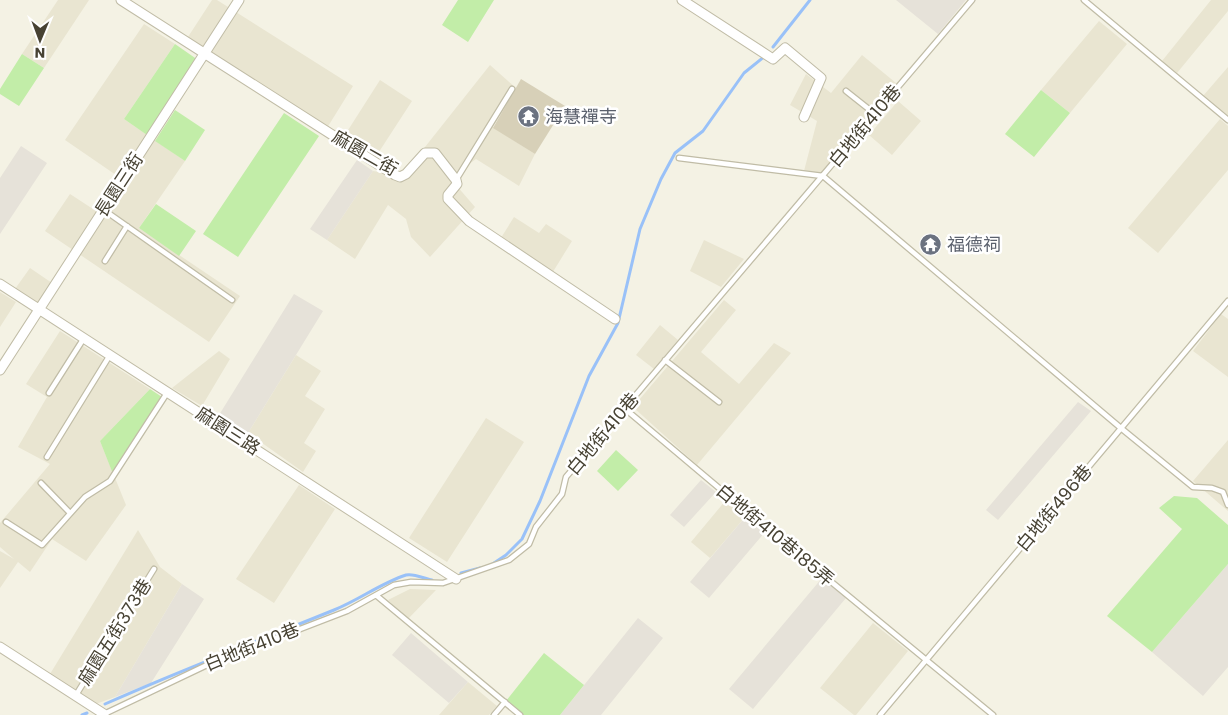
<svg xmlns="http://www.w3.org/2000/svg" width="1228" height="715" viewBox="0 0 1228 715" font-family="Poppins,'Noto Sans TC',sans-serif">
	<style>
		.residential { fill: #e9e5d1 }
		.industrial { fill: #e6e2d9 }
		.green { fill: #c2eda8 }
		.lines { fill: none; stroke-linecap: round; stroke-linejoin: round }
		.stream { stroke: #99c1f8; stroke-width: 3 }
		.building { fill: #d7d0b8 }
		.service-casing { stroke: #c0bca6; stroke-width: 7 }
		.minor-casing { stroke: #c0bca6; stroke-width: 11 }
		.service { stroke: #fff; stroke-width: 4.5 }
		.minor { stroke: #fff; stroke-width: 9 }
		.labels { text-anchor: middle; stroke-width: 5; stroke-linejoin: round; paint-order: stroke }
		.worship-label { font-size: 18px; fill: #5b616d; stroke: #fff; text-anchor: start }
		.street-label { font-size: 18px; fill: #474233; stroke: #fff }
	</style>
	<rect width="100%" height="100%" fill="#f4f2e4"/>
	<path class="residential" d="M 58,0 L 89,0 L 44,68 L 22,54 Z
		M 212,0 L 217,0 L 353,86 L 327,128 L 186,40 Z
		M 1211,0 L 1228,0 L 1228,11 L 1177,73 L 1162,61 Z
		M 1099,21 L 1127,44 L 1070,113 L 1041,90 Z
		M 144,24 L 175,44 L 124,119 L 185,161 L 139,228 L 240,296 L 209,342 L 45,231 L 70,194 L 93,209 L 116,175 L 65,140 Z
		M 862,55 L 896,83 L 823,174 L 804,171 L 817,121 L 790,105 L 806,74 L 831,93 Z
		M 490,65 L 516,88 L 493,127 L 535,154 L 519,186 L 476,159 L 450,178 L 475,207 L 430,257 L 411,237 L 406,219 L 388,205 L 355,259 L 327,240 L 373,171 L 402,176 Z
		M 1228,67 L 1228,117 L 1203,96 Z
		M 380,80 L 412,101 L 375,158 L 343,138 Z
		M 898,101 L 921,121 L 892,155 L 869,135 Z
		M 1220,119 L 1228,126 L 1228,170 L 1158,253 L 1128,228 Z
		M 514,217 L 539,233 L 546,224 L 572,241 L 551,275 L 499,241 Z
		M 704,240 L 744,259 L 721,287 L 690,271 Z
		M 30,268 L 52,283 L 37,305 L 15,289 Z
		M 0,292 L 16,302 L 0,327 Z
		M 724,300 L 736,310 L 701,352 L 739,384 L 774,343 L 791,353 L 697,465 L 633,407 Z
		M 1221,314 L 1228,319 L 1228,377 L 1193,351 Z
		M 660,325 L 678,340 L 654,369 L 636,355 Z
		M 60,331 L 150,389 L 100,441 L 126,505 L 86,561 L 52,539 L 30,572 L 18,562 L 0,588 L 0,551 L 14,559 L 0,547 L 0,523 L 50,464 L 18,447 L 47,397 L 26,384 Z
		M 219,351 L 230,359 L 202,406 L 172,388 Z
		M 296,355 L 321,371 L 305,396 L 325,409 L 304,443 L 316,451 L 303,472 L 248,433 Z
		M 486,418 L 524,442 L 447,562 L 409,538 Z
		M 1228,440 L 1228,511 L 1193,481 Z
		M 299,485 L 335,509 L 274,603 L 236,579 Z
		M 726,500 L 746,516 L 710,558 L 691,542 Z
		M 138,530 L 160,567 L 182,584 L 115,697 L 96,704 L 50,674 Z
		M 410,589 L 436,590 L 408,619 L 388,600 Z
		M 873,623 L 908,651 L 856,715 L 854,715 L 820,688 Z
		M 468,682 L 497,706 L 489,715 L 439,715 Z"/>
	<path class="industrial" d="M 896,0 L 966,0 L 938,34 Z
		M 21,146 L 47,163 L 0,234 L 0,178 Z
		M 357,160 L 373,171 L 327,240 L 310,229 Z
		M 294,294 L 323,311 L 248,433 L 219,415 Z
		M 1078,402 L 1091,411 L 998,520 L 986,510 Z
		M 701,480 L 716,492 L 684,527 L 670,515 Z
		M 746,516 L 765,532 L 709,598 L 690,582 Z
		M 1228,564 L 1228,667 L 1203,696 L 1152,652 Z
		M 822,578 L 846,598 L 753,709 L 729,689 Z
		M 182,584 L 204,599 L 151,683 L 115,697 Z
		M 638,618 L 663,638 L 601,715 L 560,715 Z
		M 411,633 L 468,682 L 449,703 L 392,655 Z"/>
	<path class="green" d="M 458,0 L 494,0 L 468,42 L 442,25 Z
		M 175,44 L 198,60 L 147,135 L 124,119 Z
		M 22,54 L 44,68 L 19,106 L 0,94 L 0,89 Z
		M 1041,90 L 1070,113 L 1034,157 L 1005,134 Z
		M 175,110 L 205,130 L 185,161 L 155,141 Z
		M 284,113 L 319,136 L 238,257 L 203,234 Z
		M 156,204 L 196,231 L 179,256 L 139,228 Z
		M 150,389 L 162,397 L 113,474 L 100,441 Z
		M 616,450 L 638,470 L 618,491 L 597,471 Z
		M 1174,496 L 1197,498 L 1228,525 L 1228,564 L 1152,652 L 1107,616 L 1182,529 L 1159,508 Z
		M 544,653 L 584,685 L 560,715 L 522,715 L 506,701 Z"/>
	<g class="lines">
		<path class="stream" d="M 773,47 L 810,0
			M 491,565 L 506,555 L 522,539 L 540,501 L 589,376 L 618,323 L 640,229 L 661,179 L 675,153 L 703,131 L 744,73 L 765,56
			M 461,573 L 480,568
			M 105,704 C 181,670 258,641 334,610 C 359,600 381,583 406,575 C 414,573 425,579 432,580
			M 82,715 L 87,713"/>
	</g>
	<path class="building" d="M 521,79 L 565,106 L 535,154 L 493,128 Z"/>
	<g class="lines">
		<defs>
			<path id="service" d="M 1084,0 L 1228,120
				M 846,91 L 875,114
				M 679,158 L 823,176 L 1122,429 L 1193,487 L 1212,488 L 1223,492 L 1228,505
				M 456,180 L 512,89
				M 104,210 L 232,300
				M 105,261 L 127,226
				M 665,360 L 719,402
				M 49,393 L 84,338
				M 624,408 L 795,552 L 993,715
				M 47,457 L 110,355
				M 41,483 L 70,513
				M 6,522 L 42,545 L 85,497 L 110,481 L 167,393
				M 377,596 L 520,715
				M 76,695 L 154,569
				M 102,715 L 207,665 L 347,611 L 394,585 L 411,582 L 443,583 L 509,560 L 529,544 L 536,527 L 562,494 L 566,477 L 972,0
				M 494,715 L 505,702
				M 880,715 L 1228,301"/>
			<path id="minor" d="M 121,0 L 395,175 L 400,177 L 406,174 L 425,153 L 435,153 L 456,180 L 457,184 L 448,195 L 448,199 L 469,221 L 615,319
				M 682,0 L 773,59 L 785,48 L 821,78 L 804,117
				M 0,284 L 456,579
				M 0,370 L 239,0
				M 0,647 L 104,714"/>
		</defs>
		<use href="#service" class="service-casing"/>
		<use href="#minor" class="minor-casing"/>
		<use href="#service" class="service"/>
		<use href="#minor" class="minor"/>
	</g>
	<defs>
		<symbol id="temple-disc" viewBox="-11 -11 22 22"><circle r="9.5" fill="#6b7280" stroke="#fff"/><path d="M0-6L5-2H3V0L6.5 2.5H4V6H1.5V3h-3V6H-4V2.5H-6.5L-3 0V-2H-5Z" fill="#fff"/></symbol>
	</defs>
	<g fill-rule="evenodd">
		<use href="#temple-disc" x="516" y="104" width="25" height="25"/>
		<use href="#temple-disc" x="918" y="232" width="25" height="25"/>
	</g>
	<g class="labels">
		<g class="worship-label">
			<text x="545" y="123">海慧禪寺</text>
			<text x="947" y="251">福德祠</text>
		</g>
		<g class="street-label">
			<text transform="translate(865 126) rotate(-50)" y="6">白地街410巷</text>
			<text transform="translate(365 153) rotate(30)" y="6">麻園二街</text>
			<text transform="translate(119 185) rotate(-57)" y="6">長園三街</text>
			<text transform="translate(228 431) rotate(33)" y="6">麻園三路</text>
			<text transform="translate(603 434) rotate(-50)" y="6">白地街410巷</text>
			<text transform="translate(1054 508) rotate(-50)" y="6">白地街496巷</text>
			<text transform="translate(775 535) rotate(40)" y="6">白地街410巷185弄</text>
			<text transform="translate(115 632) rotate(-58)" y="6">麻園五街373巷</text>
			<text transform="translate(252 647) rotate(-22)" y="6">白地街410巷</text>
		</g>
	</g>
	<g transform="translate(40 40) rotate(181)" stroke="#ffffff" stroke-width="4" paint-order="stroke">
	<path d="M0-4L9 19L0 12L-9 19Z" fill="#474233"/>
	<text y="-8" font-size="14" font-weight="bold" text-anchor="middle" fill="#474233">N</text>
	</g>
</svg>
